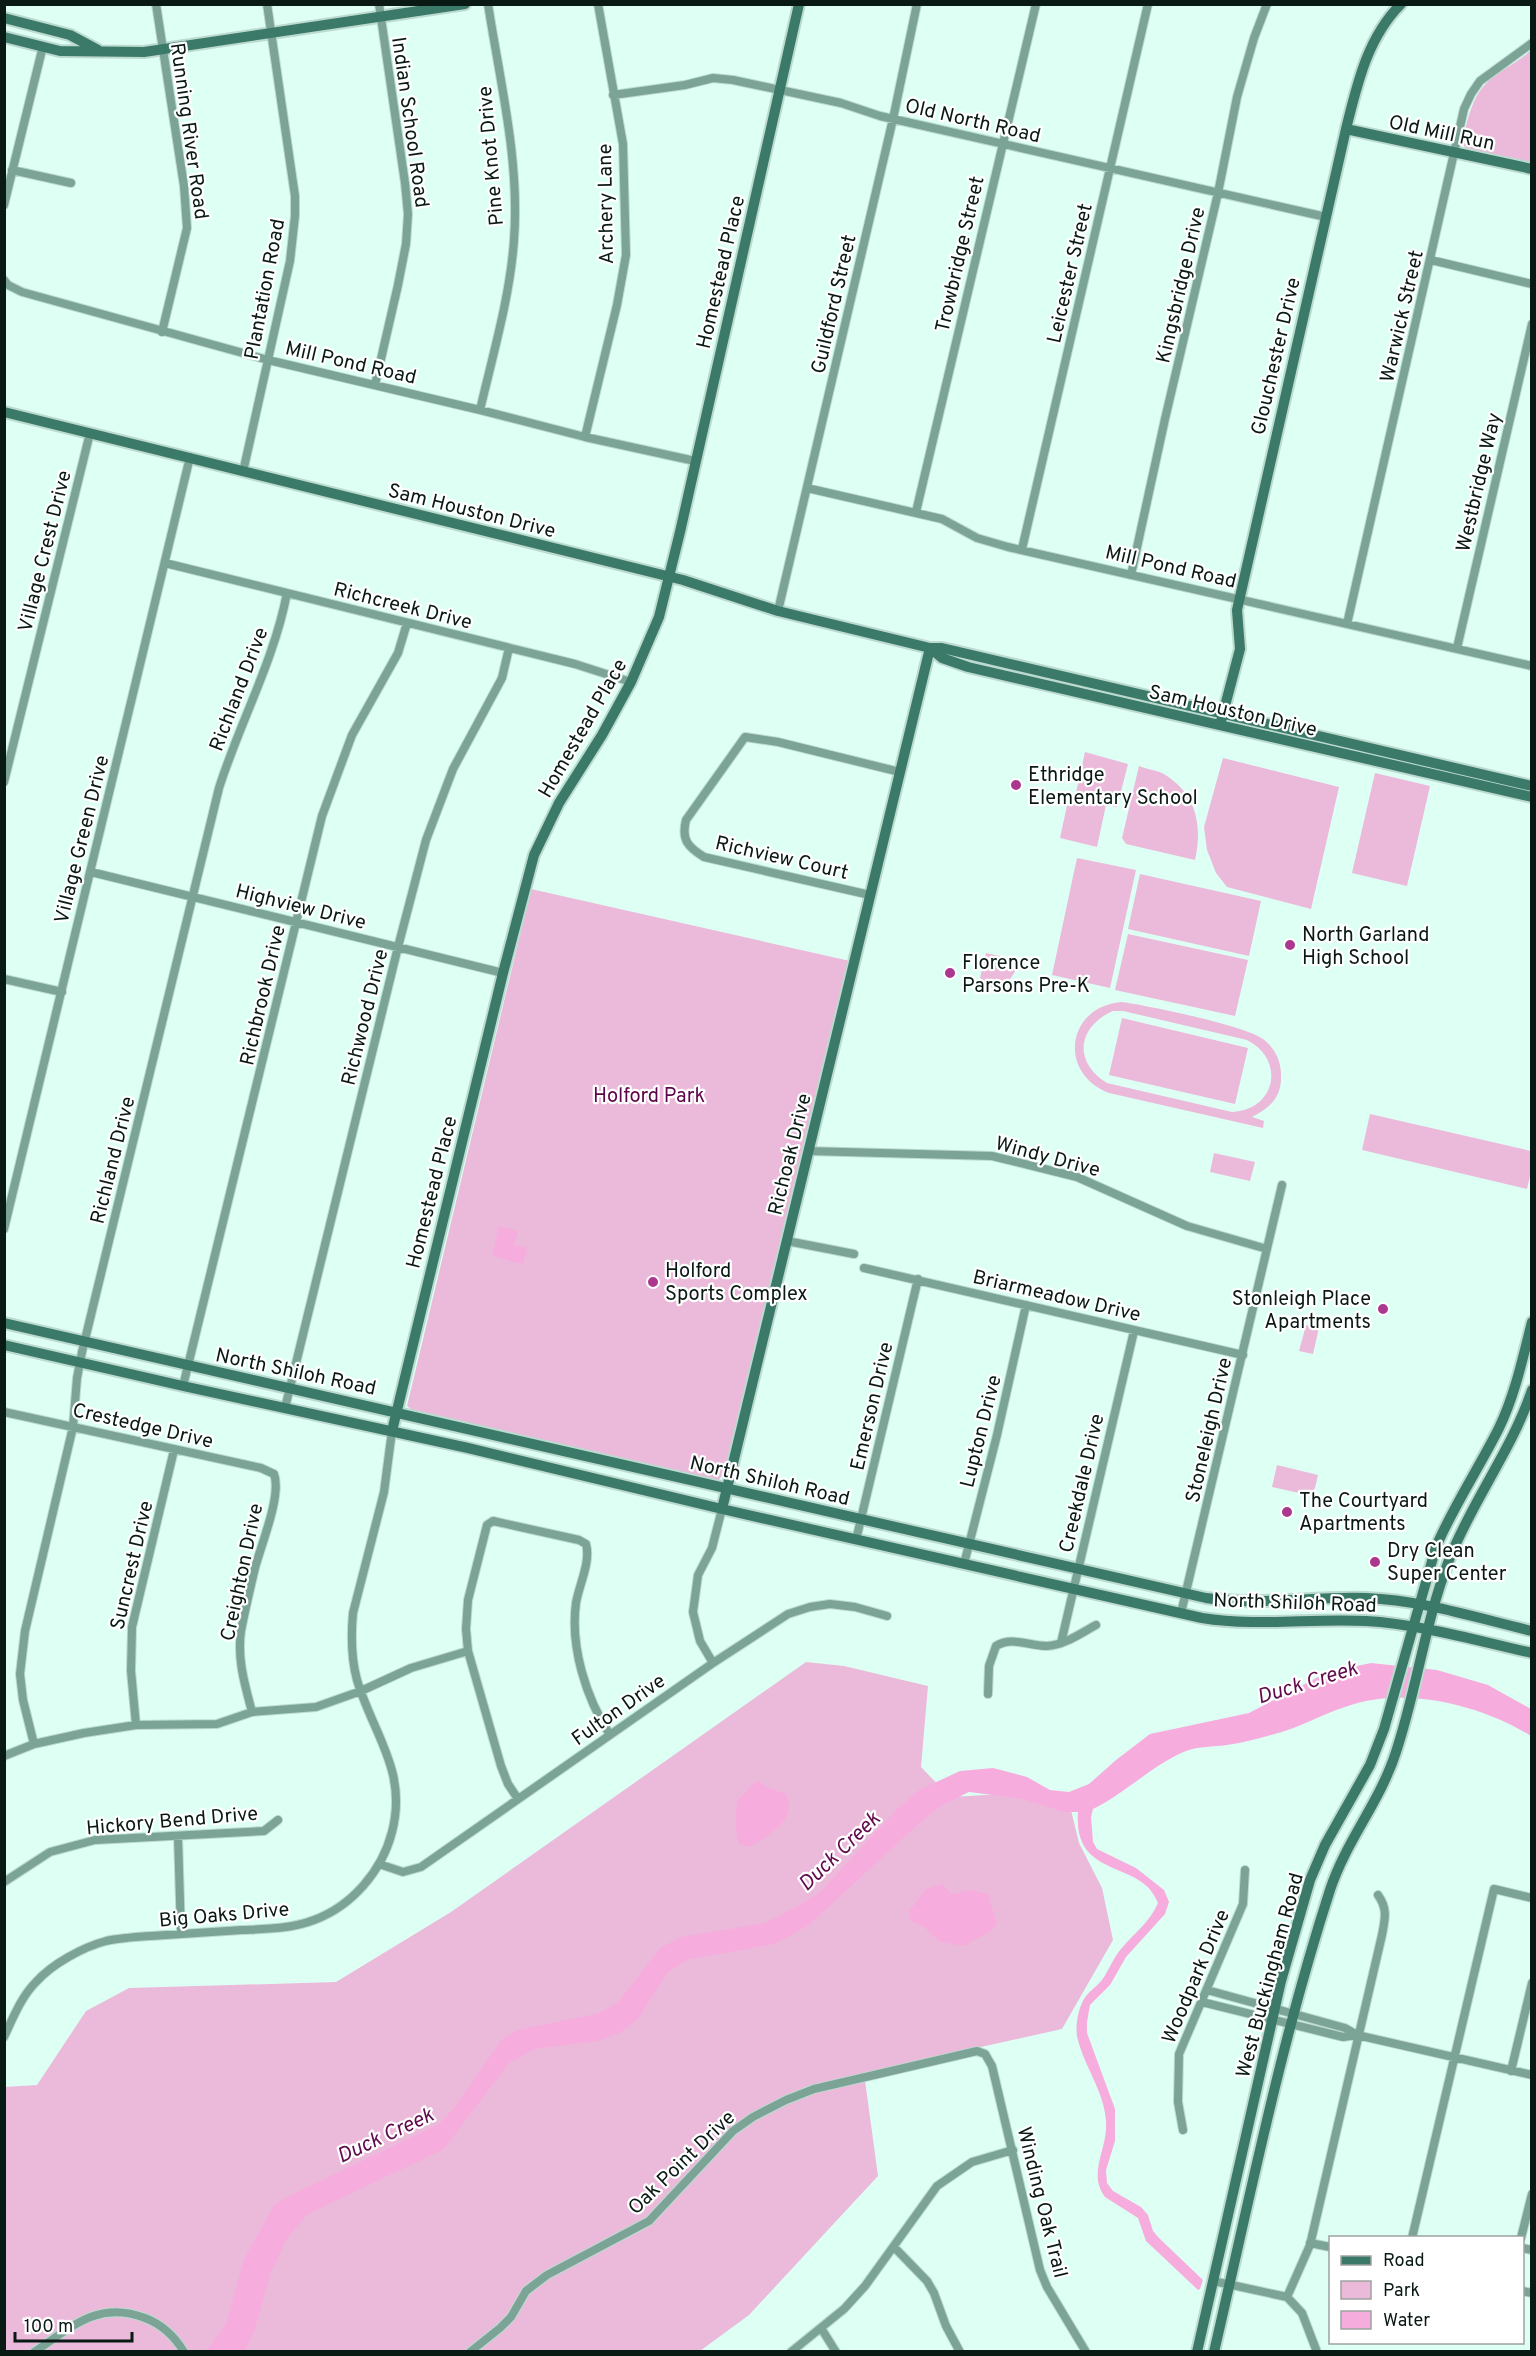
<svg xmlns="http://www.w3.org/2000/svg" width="1536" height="2356" viewBox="0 0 1536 2356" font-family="Overpass,sans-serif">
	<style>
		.green { fill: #ebbada; fill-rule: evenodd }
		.water { fill: #f6adde }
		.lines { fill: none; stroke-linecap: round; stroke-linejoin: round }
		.street-casing { stroke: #bcdad0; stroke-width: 10 }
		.secondary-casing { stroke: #bcdad0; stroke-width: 14 }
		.street { stroke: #7ba396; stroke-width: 8 }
		.secondary { stroke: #3b7a68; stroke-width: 10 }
		.poi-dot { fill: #ac378f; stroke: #fff; stroke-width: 2 }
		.labels { text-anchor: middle; stroke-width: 4.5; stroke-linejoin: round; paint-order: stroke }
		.street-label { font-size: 20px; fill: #091914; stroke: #fff }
		.poi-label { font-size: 20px; fill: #091914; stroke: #fff; text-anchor: start }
		.park-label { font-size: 20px; fill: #5c054a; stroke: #fff }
		.water-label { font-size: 21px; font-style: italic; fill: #600b4d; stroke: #fff }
	</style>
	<rect width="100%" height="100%" fill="#defff4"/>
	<path class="green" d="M 1531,50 L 1531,164 L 1466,149 L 1462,143 C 1468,118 1472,93 1493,77 C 1506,67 1520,61 1531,50 Z
		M 1085,752 L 1128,764 L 1117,807 L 1106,805 L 1097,847 L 1060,838 L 1069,796 L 1075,797 Z
		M 1223,758 L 1339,787 L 1311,909 L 1227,887 L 1216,873 L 1207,850 L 1204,827 Z
		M 1139,766 C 1146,769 1155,770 1162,773 C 1196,792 1203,825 1195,860 L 1126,844 L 1122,838 Z
		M 1375,773 L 1430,786 L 1407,886 L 1352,873 Z
		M 1077,858 L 1136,870 L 1110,988 L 1052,975 Z
		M 1140,874 L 1261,901 L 1249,956 L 1128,929 Z
		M 531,889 L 850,961 L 724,1473 L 718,1481 L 413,1411 L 407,1406 Z
		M 1128,934 L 1248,960 L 1235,1016 L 1115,990 Z
		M 986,953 L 1022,961 L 1001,993 L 980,978 Z
		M 1121,1002 C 1147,1005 1246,1026 1263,1039 C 1275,1048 1281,1061 1281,1075 C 1282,1097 1270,1108 1252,1117 L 1264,1121 L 1263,1128 L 1109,1093 C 1058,1074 1066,1007 1121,1002 ZM 1113,1011 L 1123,1011 L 1247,1040 C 1286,1060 1276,1110 1232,1112 L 1107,1083 C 1073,1062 1077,1027 1113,1011 Z
		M 1122,1018 L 1248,1048 L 1235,1104 L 1109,1075 Z
		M 1370,1114 L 1531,1151 L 1531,1172 L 1527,1189 L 1362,1150 Z
		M 1214,1153 L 1255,1162 L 1250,1181 L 1210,1172 Z
		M 1306,1325 L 1319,1328 L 1313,1354 L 1299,1351 Z
		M 1277,1465 L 1318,1475 L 1313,1496 L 1272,1487 Z
		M 806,1662 L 844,1666 L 928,1686 L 921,1767 L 950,1797 L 1021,1793 L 1071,1810 L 1079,1843 L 1102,1888 L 1113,1940 L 1062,2029 L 864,2073 L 878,2176 L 749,2315 L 700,2351 L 5,2351 L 4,2087 L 37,2085 L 86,2011 L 129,1988 L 336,1982 L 451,1912 Z"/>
	<path class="water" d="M 499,1226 L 518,1231 L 514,1245 L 527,1248 L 523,1264 L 492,1256 Z
		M 1371,1663 L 1437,1670 L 1488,1685 L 1531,1709 L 1531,1736 C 1481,1705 1406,1686 1348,1706 C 1322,1714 1298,1729 1271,1735 C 1257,1739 1241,1743 1227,1745 C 1214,1747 1198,1746 1186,1751 C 1152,1765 1126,1793 1093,1809 L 1091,1817 L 1093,1842 L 1097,1849 L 1136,1868 L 1164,1890 L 1169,1902 L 1165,1914 L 1126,1957 L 1110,1985 L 1090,2005 L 1087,2022 L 1087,2033 L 1115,2109 L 1115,2141 L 1106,2170 L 1107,2183 L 1113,2191 L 1141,2207 L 1148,2215 L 1153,2231 L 1159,2238 L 1203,2280 L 1200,2289 L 1198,2290 L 1146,2241 L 1138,2218 L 1105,2197 C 1087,2173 1108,2149 1106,2122 C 1105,2092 1083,2065 1077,2036 C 1075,2024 1079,2005 1086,1996 C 1091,1990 1097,1986 1102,1980 C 1109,1970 1113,1958 1121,1949 C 1134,1933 1150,1922 1158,1903 C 1142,1858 1073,1881 1078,1812 L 1063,1812 L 1023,1799 L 969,1792 L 942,1805 L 924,1819 L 809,1925 L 775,1944 L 689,1959 L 667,1973 L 639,2018 L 620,2033 L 597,2041 L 535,2049 L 509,2063 L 444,2149 L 308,2214 L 288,2237 L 271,2272 L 254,2332 L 245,2351 L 205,2352 L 225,2326 L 244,2259 L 274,2205 L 291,2195 L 439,2124 L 454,2108 L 502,2039 L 518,2030 L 600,2013 L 619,2001 L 660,1948 L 681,1937 L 765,1923 L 791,1910 L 819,1893 L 897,1809 L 919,1790 L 960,1771 L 993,1768 L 1027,1777 L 1050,1790 L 1069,1792 L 1089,1784 L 1116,1760 L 1150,1734 L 1249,1713 L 1328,1672 Z
		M 758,1781 L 769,1788 L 786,1794 C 798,1820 768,1836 749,1847 L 739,1844 C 735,1835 735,1808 738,1799 C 747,1794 749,1784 758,1781 Z
		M 943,1884 L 951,1894 L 971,1890 L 988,1894 L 997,1924 L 989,1932 L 964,1946 L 940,1942 L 924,1927 L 910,1920 L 909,1911 L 926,1889 Z"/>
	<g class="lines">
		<defs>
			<path id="street" d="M 156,4 L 184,186 L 187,228 L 162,332
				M 613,95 L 685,85 L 713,78 L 733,80 L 841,103 L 880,116 L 1326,217
				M 12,170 L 71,183
				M 4,205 L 43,46
				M 1431,260 L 1532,284
				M 4,280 L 8,285 L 22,292 L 268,360 L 480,410 L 585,437 L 695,461
				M 375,385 L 398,285 L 406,244 L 408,214 L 405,183 L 379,4
				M 480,410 C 493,354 510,297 514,240 C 520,161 500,82 488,4
				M 585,437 L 617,305 L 626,255 L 623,144 L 598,4
				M 243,472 L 290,261 L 295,216 L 295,196 L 267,4
				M 807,488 L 942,519 L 977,538 L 1008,547 L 1532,666
				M 916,512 L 1036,4
				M 1022,549 L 1148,4
				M 165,563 L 575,664 L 631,682
				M 1131,575 L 1165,419 L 1218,193 L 1237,97 L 1254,38 L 1267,4
				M 778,611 L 893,119 L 917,4
				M 1347,624 L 1464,109 L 1471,94 L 1480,81 L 1532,43
				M 1457,648 L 1532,324
				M 4,782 L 90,433
				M 91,872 L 503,973
				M 870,895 L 704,857 C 688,847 681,840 686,820 L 745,737 L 778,742 L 900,772
				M 4,979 L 62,992
				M 808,1151 L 992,1156 L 1077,1177 L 1187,1226 L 1267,1249
				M 4,1229 L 190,457
				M 787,1241 L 854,1254
				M 864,1268 L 1243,1355
				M 183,1386 L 322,816 L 352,735 L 398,653 L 407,623
				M 285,1408 L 398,947 L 426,840 L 453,769 L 502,678 L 509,648
				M 4,1412 L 261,1468 L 274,1474 C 282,1495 261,1545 255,1568 C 250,1589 245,1610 241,1631 C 237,1660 245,1685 252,1712
				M 856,1540 L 918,1279
				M 964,1564 L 997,1435 L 1026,1305
				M 1181,1613 L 1282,1185
				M 1061,1643 L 1134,1331
				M 713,1663 L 700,1641 L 693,1612 L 698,1575 L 712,1548 L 722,1509
				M 988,1694 L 989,1666 L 996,1646 C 1012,1636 1029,1646 1047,1646 C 1065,1645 1081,1633 1096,1625
				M 136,1725 L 131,1671 L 132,1627 L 174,1450
				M 34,1744 L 23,1700 L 20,1674 L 25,1631 L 73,1427 L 77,1378 L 82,1352 L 219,788 C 240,722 274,661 287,593
				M 4,1756 L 34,1744 L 84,1733 L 136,1725 L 217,1724 L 252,1712 L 316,1707 L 361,1691 L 411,1668 L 468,1651
				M 518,1799 L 508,1784 L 501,1766 L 468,1651 L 466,1629 L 468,1600 L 487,1525 L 493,1521 L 579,1540 L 586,1544 C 591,1562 579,1585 576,1603 C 570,1647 586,1698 610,1735
				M 178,1836 L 181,1934
				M 379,1864 L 403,1872 L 421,1867 L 713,1663 L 788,1614 L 810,1607 L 830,1604 L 855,1607 L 887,1616
				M 4,1882 L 50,1852 L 95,1840 L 264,1831 L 278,1820
				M 1202,2002 L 1343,2037 L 1357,2035 L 1345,2028 L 1207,1990
				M 1357,2035 L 1532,2075
				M 4,2037 C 13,2018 21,1997 36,1982 C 52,1964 83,1947 106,1941 C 120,1938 136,1937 151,1936 C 181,1934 212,1932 242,1930 C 265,1929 291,1929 314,1920 C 352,1906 382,1871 392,1832 C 408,1771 373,1734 357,1680 C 351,1658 351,1635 353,1613 L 384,1492 L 392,1431
				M 1511,2071 L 1532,1983
				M 1183,2130 L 1178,2102 L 1179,2054 L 1243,1904 L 1245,1870
				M 1412,2238 L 1494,1889 L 1532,1898
				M 1521,2238 L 1532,2194
				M 1310,2243 L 1330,2247
				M 894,2247 L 927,2281 L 934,2293 L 946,2326 L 960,2352
				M 1522,2248 L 1532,2250
				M 1213,2281 L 1287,2297 L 1302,2313 L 1317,2352
				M 1522,2291 L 1532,2293
				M 1287,2297 L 1310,2245 L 1382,1935 C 1385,1919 1388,1909 1378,1895
				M 821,2328 L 836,2352
				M 34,2352 C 72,2327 98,2300 145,2318 C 161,2324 175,2337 184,2352
				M 470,2352 L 500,2328 L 511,2317 L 526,2291 L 547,2275 L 649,2221 L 733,2131 L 753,2117 L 786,2100 L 814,2089 L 977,2051 L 985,2054 L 992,2066 L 1040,2270 L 1047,2287 L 1086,2352
				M 791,2352 L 844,2309 L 865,2286 L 937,2186 L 972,2162 L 1013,2150"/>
			<path id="secondary" d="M 4,18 L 70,35 L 98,50
				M 4,37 L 60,51 L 144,52 L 465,4
				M 1346,129 L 1532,169
				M 4,412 L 683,580 L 778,611 L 930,648 L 942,648 L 1532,786
				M 930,648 L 942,658 L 968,667 L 1532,797
				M 1220,725 L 1240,649 L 1237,610 L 1346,129 C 1357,85 1367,38 1401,4
				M 4,1323 L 1206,1598 C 1260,1606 1312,1596 1366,1598 C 1422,1600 1477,1618 1532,1631
				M 4,1345 L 183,1386 L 468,1448 L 722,1509 L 1202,1618 C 1257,1627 1311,1618 1366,1621 C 1420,1624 1478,1641 1532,1653
				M 392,1431 L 503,973 L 534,855 L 559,803 L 602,735 L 631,682 L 659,617 L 680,532 L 799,4
				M 722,1509 L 930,648
				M 1197,2352 L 1281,1981 L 1310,1880 L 1325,1845 L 1370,1765 L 1384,1729 L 1436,1547 C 1454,1505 1479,1468 1499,1428 C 1515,1395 1523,1357 1532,1322
				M 1214,2352 C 1250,2197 1281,2041 1330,1890 C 1346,1841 1380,1802 1396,1752 C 1417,1689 1425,1622 1449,1560 C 1472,1501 1512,1450 1532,1390"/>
		</defs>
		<use href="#street" class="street-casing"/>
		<use href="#secondary" class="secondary-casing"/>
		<use href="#street" class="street"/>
		<use href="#secondary" class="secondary"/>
	</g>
	<g class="poi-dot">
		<circle cx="1016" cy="785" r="6"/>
		<circle cx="1290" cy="945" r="6"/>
		<circle cx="950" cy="973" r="6"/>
		<circle cx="653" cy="1282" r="6"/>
		<circle cx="1383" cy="1309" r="6"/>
		<circle cx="1287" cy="1512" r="6"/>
		<circle cx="1375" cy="1562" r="6"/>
	</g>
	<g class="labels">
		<g class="street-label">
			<text transform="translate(973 120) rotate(13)" y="7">Old North Road</text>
			<text transform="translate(411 122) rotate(82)" y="7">Indian School Road</text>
			<text transform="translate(190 131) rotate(82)" y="7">Running River Road</text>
			<text transform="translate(1442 132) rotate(12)" y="7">Old Mill Run</text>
			<text transform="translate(490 156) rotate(-95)" y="7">Pine Knot Drive</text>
			<text transform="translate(605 204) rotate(-91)" y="7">Archery Lane</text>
			<text transform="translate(959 254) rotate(-77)" y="7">Trowbridge Street</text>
			<text transform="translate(720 272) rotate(-77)" y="7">Homestead Place</text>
			<text transform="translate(1069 273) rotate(-77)" y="7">Leicester Street</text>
			<text transform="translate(1180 285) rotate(-77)" y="7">Kingsbridge Drive</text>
			<text transform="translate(264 289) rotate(-79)" y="7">Plantation Road</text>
			<text transform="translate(833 304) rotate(-77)" y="7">Guildford Street</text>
			<text transform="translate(1401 316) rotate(-77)" y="7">Warwick Street</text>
			<text transform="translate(1275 356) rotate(-77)" y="7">Glouchester Drive</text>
			<text transform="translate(351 362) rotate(13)" y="7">Mill Pond Road</text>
			<text transform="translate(1478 482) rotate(-77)" y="7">Westbridge Way</text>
			<text transform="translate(472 510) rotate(14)" y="7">Sam Houston Drive</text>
			<text transform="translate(44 551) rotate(-76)" y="7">Village Crest Drive</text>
			<text transform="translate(1171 566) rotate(13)" y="7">Mill Pond Road</text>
			<text transform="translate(403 605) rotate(14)" y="7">Richcreek Drive</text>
			<text transform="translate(238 689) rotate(-69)" y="7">Richland Drive</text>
			<text transform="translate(1233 710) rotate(13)" y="7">Sam Houston Drive</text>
			<text transform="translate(582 728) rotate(-60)" y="7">Homestead Place</text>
			<text transform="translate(81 839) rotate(-76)" y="7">Village Green Drive</text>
			<text transform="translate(782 857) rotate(13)" y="7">Richview Court</text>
			<text transform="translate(301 906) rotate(14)" y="7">Highview Drive</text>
			<text transform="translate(262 995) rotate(-77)" y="7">Richbrook Drive</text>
			<text transform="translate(364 1017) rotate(-76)" y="7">Richwood Drive</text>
			<text transform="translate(789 1154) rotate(-76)" y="7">Richoak Drive</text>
			<text transform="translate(1048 1156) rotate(15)" y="7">Windy Drive</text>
			<text transform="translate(112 1160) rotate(-76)" y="7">Richland Drive</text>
			<text transform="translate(431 1192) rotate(-76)" y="7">Homestead Place</text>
			<text transform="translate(1057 1295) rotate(13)" y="7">Briarmeadow Drive</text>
			<text transform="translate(296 1371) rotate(12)" y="7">North Shiloh Road</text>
			<text transform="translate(871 1406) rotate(-77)" y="7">Emerson Drive</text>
			<text transform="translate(143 1425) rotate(13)" y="7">Crestedge Drive</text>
			<text transform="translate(1208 1430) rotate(-77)" y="7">Stoneleigh Drive</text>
			<text transform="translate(980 1431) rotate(-76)" y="7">Lupton Drive</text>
			<text transform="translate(770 1480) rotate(13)" y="7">North Shiloh Road</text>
			<text transform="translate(1081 1483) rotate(-77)" y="7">Creekdale Drive</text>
			<text transform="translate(131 1565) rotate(-77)" y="7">Suncrest Drive</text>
			<text transform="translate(241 1572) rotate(-78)" y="7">Creighton Drive</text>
			<text transform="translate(1295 1602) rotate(2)" y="7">North Shiloh Road</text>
			<text transform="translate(618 1709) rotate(-35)" y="7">Fulton Drive</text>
			<text transform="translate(172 1820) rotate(-5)" y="7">Hickory Bend Drive</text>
			<text transform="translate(224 1914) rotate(-5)" y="7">Big Oaks Drive</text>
			<text transform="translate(1269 1975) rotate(-75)" y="7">West Buckingham Road</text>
			<text transform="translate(1195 1976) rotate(-67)" y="7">Woodpark Drive</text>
			<text transform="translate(681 2162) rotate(-44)" y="7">Oak Point Drive</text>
			<text transform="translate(1043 2202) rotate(76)" y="7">Winding Oak Trail</text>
		</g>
		<g class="poi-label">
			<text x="1028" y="781">Ethridge<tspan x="1028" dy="23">Elementary School</tspan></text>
			<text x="1302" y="941">North Garland<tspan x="1302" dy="23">High School</tspan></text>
			<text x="962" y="969">Florence<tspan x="962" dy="23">Parsons Pre-K</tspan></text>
			<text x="665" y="1277">Holford<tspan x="665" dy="23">Sports Complex</tspan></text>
			<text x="1371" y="1305" text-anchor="end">Stonleigh Place<tspan x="1371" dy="23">Apartments</tspan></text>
			<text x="1299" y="1507">The Courtyard<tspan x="1299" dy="23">Apartments</tspan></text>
			<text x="1387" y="1557">Dry Clean<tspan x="1387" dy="23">Super Center</tspan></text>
		</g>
		<g class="park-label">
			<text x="649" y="1102">Holford Park</text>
		</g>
		<g class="water-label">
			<text transform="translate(1307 1682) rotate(-17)" y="7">Duck Creek</text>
			<text transform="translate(839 1851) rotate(-44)" y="7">Duck Creek</text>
			<text transform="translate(385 2135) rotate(-25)" y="7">Duck Creek</text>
		</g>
	</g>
	<rect width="1536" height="2356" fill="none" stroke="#091914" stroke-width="12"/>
	<rect x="1329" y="2236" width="195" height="108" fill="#ffffff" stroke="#9da3a1" stroke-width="1.5"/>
	<rect x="1341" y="2256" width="30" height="9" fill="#3b7a68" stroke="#9da3a1" stroke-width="1.5"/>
	<text x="1383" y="2266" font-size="18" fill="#091914">Road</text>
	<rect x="1341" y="2281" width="30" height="18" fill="#ebbada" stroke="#9da3a1" stroke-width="1.5"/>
	<text x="1383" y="2296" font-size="18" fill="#091914">Park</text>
	<rect x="1341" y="2311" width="30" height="18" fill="#f6adde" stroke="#9da3a1" stroke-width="1.5"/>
	<text x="1383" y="2326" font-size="18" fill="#091914">Water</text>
	<path d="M15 2332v9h117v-9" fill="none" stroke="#091914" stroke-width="3"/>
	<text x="24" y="2332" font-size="18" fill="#091914" stroke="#ffffff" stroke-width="4.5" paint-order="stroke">100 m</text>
</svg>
